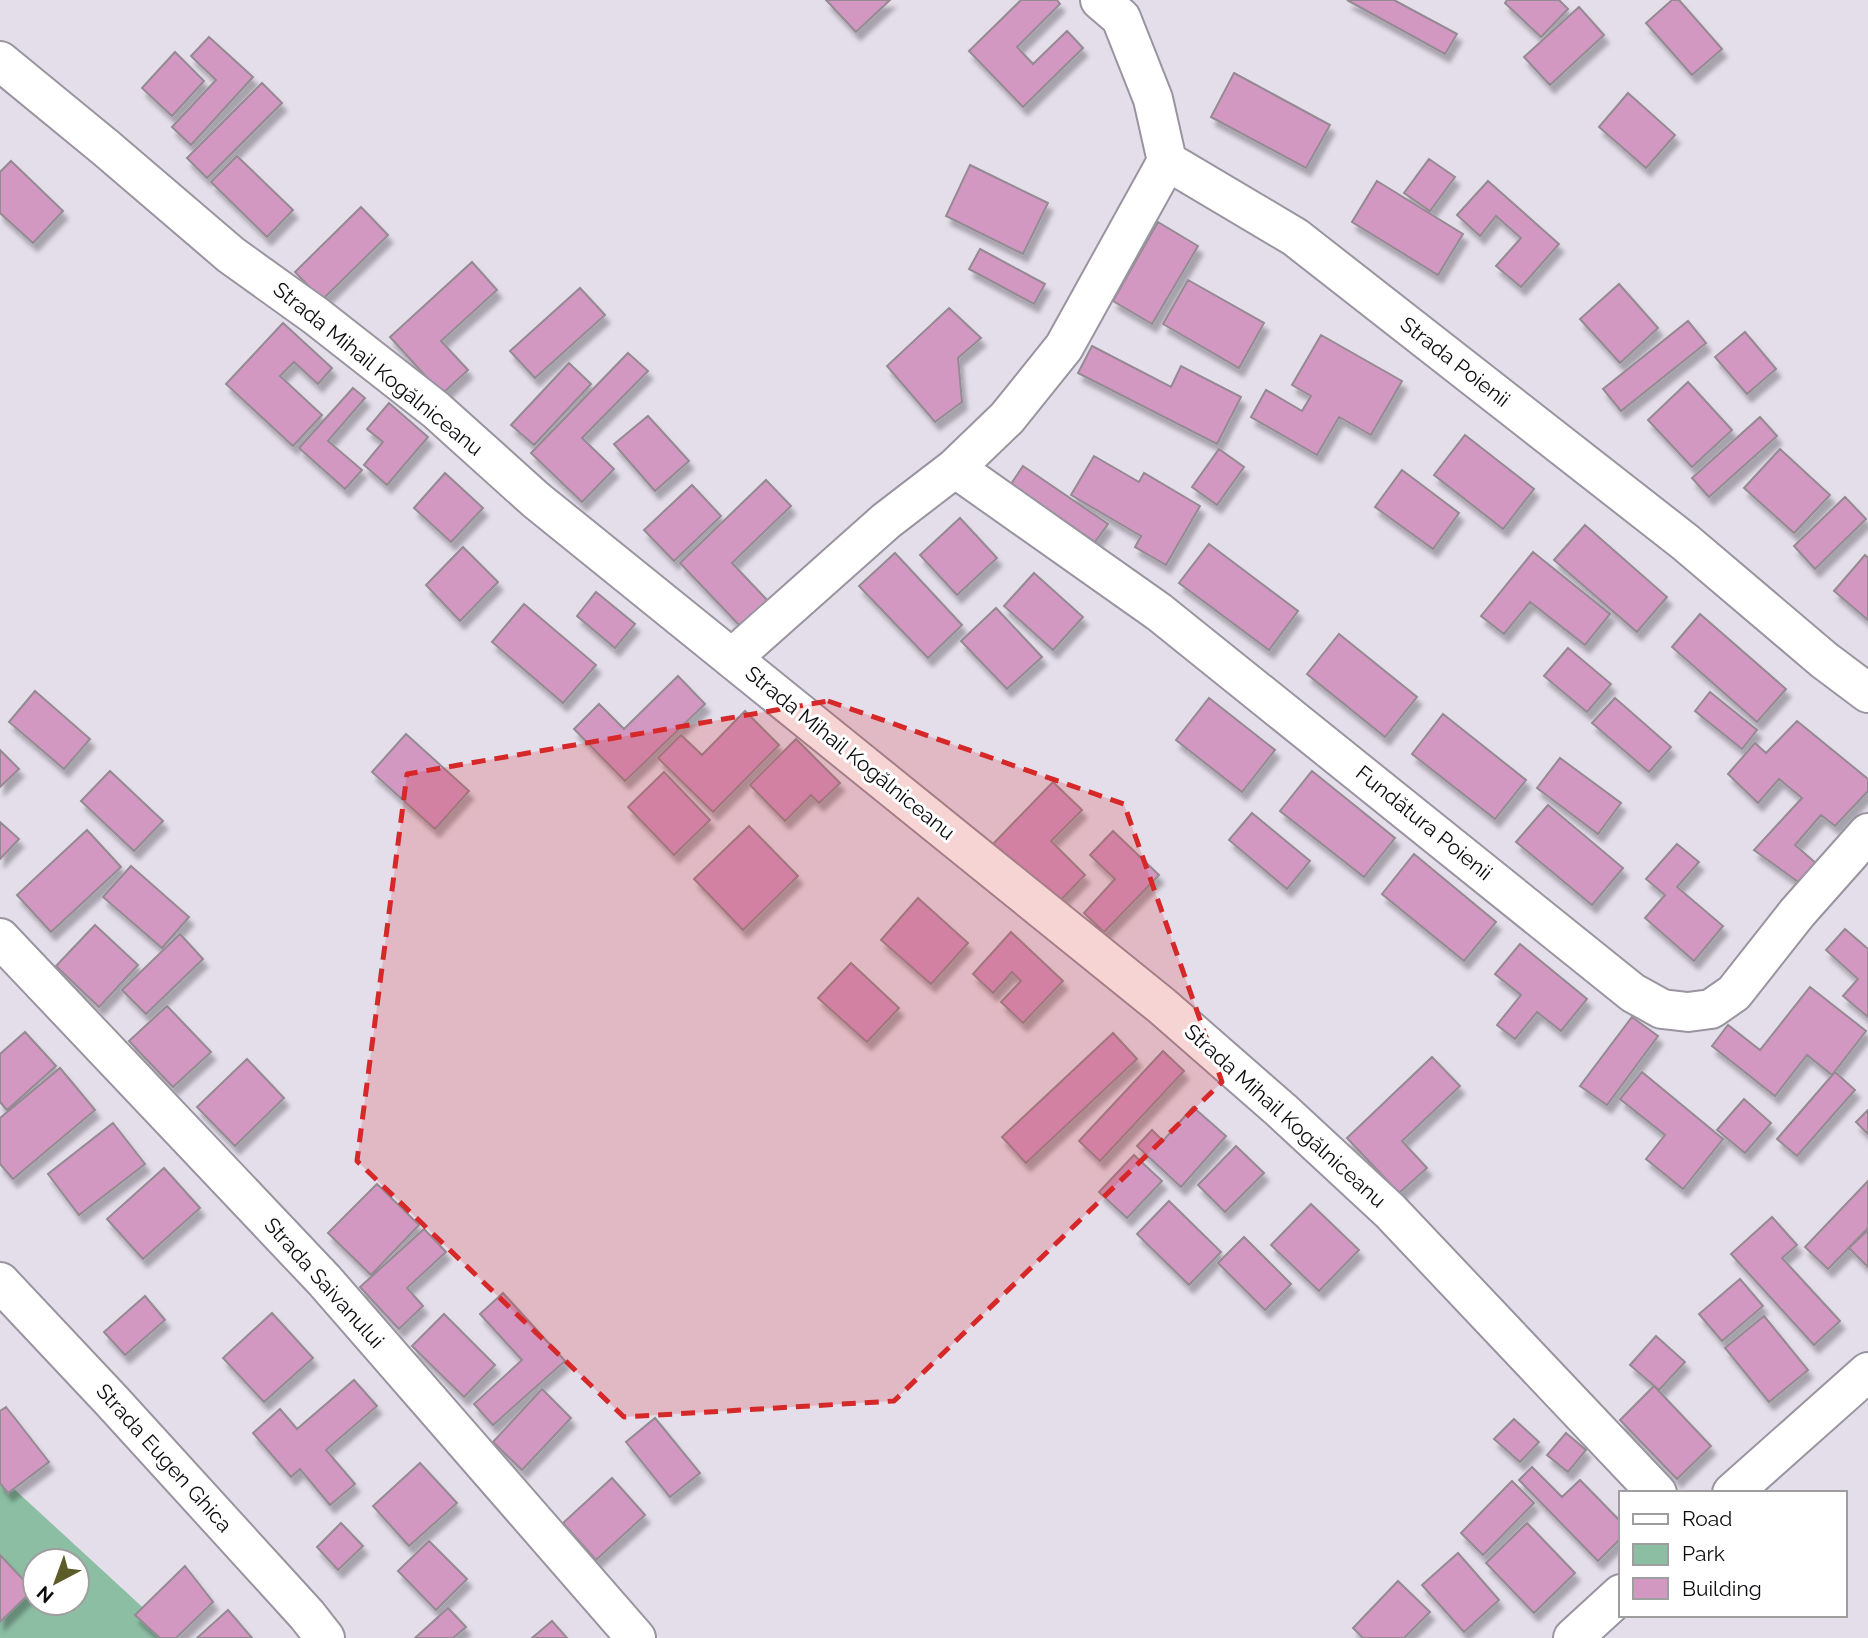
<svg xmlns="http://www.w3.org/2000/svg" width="1868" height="1638" viewBox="0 0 1868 1638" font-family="Raleway,sans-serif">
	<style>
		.green { fill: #8cbea4; fill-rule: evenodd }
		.building { fill: #d298c2; stroke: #958a92; stroke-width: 2; filter: url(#shadow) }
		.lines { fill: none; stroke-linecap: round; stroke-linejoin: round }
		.minor-casing { stroke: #99949f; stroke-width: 42 }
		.minor { stroke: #fff; stroke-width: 38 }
		.marked { fill: #d62828; fill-opacity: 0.2; stroke: #d62828; stroke-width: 5; stroke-dasharray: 14 9; stroke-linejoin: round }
		.labels { text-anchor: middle; stroke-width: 6; stroke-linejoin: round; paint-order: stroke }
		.street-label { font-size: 21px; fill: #0e0c10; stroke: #fff }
	</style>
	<defs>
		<filter id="shadow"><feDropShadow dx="4.5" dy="8" stdDeviation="2" flood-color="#0004"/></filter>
	</defs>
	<rect width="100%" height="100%" fill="#e4deeb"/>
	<path class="green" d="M 0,1476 L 176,1638 L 0,1638 ZM 35,1561 L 77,1561 L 77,1603 L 35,1603 Z"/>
	<path class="building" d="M 826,0 L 890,0 L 856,32 Z
		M 1021,0 L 1057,0 L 1060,4 L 1017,47 L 1033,64 L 1067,31 L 1083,48 L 1023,107 L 969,51 Z
		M 1347,0 L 1394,0 L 1457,34 L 1445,54 Z
		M 1507,0 L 1559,0 L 1568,9 L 1541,37 L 1505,3 Z
		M 1672,0 L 1679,0 L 1722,49 L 1692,75 L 1646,23 Z
		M 1579,7 L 1604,35 L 1550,85 L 1524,57 Z
		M 209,37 L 253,77 L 191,145 L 172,127 L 216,80 L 191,56 Z
		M 175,52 L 204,81 L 172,116 L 142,88 Z
		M 1234,73 L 1330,125 L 1306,168 L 1211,117 Z
		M 262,83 L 282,103 L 207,178 L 187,158 Z
		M 1628,93 L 1675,135 L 1646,168 L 1599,127 Z
		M 237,156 L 293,210 L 267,237 L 211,182 Z
		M 1429,159 L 1455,177 L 1430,211 L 1404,193 Z
		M 11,161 L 63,211 L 33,243 L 0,213 L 0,172 Z
		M 970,165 L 1048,203 L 1023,254 L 946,216 Z
		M 1377,181 L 1463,234 L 1438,275 L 1352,222 Z
		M 1488,181 L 1559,244 L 1521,287 L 1496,266 L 1521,238 L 1496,216 L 1480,236 L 1457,215 Z
		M 361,207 L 388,235 L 322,300 L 295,272 Z
		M 1158,222 L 1198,246 L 1152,324 L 1113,301 Z
		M 980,249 L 1045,284 L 1034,304 L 969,269 Z
		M 472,262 L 497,290 L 441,341 L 468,370 L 442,394 L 390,337 Z
		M 1188,280 L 1264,323 L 1239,368 L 1163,324 Z
		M 1619,284 L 1658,328 L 1620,363 L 1580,319 Z
		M 580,288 L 605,315 L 535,378 L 510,351 Z
		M 949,308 L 981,338 L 958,358 L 962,402 L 935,422 L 887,366 Z
		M 1688,321 L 1706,343 L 1621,411 L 1603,389 Z
		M 283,323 L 332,368 L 318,384 L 294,362 L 280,376 L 322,415 L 293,446 L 226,384 Z
		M 1745,332 L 1776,369 L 1747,394 L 1715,357 Z
		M 1321,335 L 1402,381 L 1371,435 L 1339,417 L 1317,455 L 1251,417 L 1266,390 L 1302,411 L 1311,396 L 1292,385 Z
		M 1092,346 L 1171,387 L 1181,366 L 1241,397 L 1217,444 L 1078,373 Z
		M 628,353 L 648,371 L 582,438 L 614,469 L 582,502 L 531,453 Z
		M 569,363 L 591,384 L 534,445 L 511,425 Z
		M 1688,382 L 1732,430 L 1692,467 L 1648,420 Z
		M 353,388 L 365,398 L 328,441 L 362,470 L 345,489 L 299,448 Z
		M 389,403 L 428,437 L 387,485 L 364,465 L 383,442 L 367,429 Z
		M 648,416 L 689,461 L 655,491 L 614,444 Z
		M 1760,417 L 1777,436 L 1709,497 L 1692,478 Z
		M 1465,435 L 1534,489 L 1503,529 L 1434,475 Z
		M 1219,449 L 1244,467 L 1217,505 L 1192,487 Z
		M 1780,449 L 1830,495 L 1794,533 L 1744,488 Z
		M 1094,456 L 1139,482 L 1144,473 L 1200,506 L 1166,565 L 1135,547 L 1141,536 L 1071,495 Z
		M 1023,466 L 1108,524 L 1095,542 L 1011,484 Z
		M 1402,470 L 1459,513 L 1433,549 L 1375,507 Z
		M 445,473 L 483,508 L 451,542 L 414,508 Z
		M 766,480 L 791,506 L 732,563 L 768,601 L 741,627 L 680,563 Z
		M 692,485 L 721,516 L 674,561 L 644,530 Z
		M 1845,497 L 1866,519 L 1815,569 L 1794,546 Z
		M 960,518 L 997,558 L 957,595 L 920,555 Z
		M 1585,525 L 1667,597 L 1637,632 L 1554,560 Z
		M 1209,544 L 1298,611 L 1269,650 L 1179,583 Z
		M 463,547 L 498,582 L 460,621 L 426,585 Z
		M 1533,552 L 1610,614 L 1585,645 L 1530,602 L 1504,634 L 1481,616 Z
		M 895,553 L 962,625 L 928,658 L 859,586 Z
		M 1865,555 L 1868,558 L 1868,620 L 1834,591 Z
		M 1034,573 L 1083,617 L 1053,650 L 1004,606 Z
		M 596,592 L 635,624 L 615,648 L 577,616 Z
		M 524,604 L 596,665 L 563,703 L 492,642 Z
		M 996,608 L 1042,657 L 1007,689 L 961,641 Z
		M 1700,614 L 1786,689 L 1757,722 L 1672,647 Z
		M 1339,634 L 1417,697 L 1385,737 L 1307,674 Z
		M 1568,648 L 1611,684 L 1587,712 L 1544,676 Z
		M 678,676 L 705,704 L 625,781 L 574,729 L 599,704 L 624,729 Z
		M 35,691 L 90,739 L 64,769 L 9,722 Z
		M 1710,692 L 1757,730 L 1742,749 L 1695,711 Z
		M 1209,698 L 1275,750 L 1242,792 L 1176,740 Z
		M 1615,698 L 1671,747 L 1649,772 L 1592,723 Z
		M 745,711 L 779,745 L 713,812 L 658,758 L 681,735 L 702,755 Z
		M 1443,714 L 1526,780 L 1495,819 L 1412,754 Z
		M 1797,721 L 1868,779 L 1868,791 L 1835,826 L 1821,815 L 1795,845 L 1818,865 L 1801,884 L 1754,850 L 1802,798 L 1779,779 L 1758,803 L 1728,774 L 1755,743 L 1766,753 Z
		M 406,734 L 469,791 L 435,829 L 372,772 Z
		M 796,739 L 840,783 L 819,803 L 811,795 L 785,821 L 750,785 Z
		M 0,750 L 19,769 L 0,787 Z
		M 1560,758 L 1621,803 L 1598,834 L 1537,788 Z
		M 110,771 L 163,821 L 134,851 L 81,801 Z
		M 1312,771 L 1395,838 L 1364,877 L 1280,811 Z
		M 664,772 L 710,820 L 674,855 L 628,807 Z
		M 1053,782 L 1082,810 L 1051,841 L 1085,875 L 1054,907 L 992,845 Z
		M 1548,805 L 1623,868 L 1592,905 L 1516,842 Z
		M 1252,813 L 1310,861 L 1287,889 L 1229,840 Z
		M 0,822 L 19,839 L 0,859 Z
		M 749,826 L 798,876 L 743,930 L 694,879 Z
		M 87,830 L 121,867 L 51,932 L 17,895 Z
		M 1113,831 L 1159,875 L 1104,932 L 1084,913 L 1115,879 L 1090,855 Z
		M 1677,844 L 1699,862 L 1677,887 L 1723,926 L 1694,961 L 1645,918 L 1665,895 L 1646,879 Z
		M 1414,854 L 1496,922 L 1464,961 L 1382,894 Z
		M 131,866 L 189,917 L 162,948 L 103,897 Z
		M 918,898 L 968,943 L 931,984 L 881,940 Z
		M 95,925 L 138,965 L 99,1007 L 56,966 Z
		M 1845,929 L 1868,949 L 1868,1017 L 1843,996 L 1858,979 L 1826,950 Z
		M 1011,932 L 1063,981 L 1023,1023 L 1001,1002 L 1021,981 L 1012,972 L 993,993 L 973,974 Z
		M 180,934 L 203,959 L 146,1014 L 122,990 Z
		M 1520,944 L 1587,999 L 1561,1031 L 1537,1012 L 1515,1039 L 1497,1025 L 1521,995 L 1495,974 Z
		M 851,963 L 899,1008 L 867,1042 L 818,998 Z
		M 1810,987 L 1866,1031 L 1832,1075 L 1807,1055 L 1775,1096 L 1712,1046 L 1728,1025 L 1760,1050 Z
		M 167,1006 L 211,1052 L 173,1087 L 129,1041 Z
		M 1632,1017 L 1658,1036 L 1607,1105 L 1580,1086 Z
		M 25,1032 L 56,1066 L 7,1110 L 0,1102 L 0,1054 Z
		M 1113,1033 L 1137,1059 L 1026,1163 L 1002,1137 Z
		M 1163,1051 L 1184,1071 L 1100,1161 L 1079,1141 Z
		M 1432,1057 L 1460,1086 L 1402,1141 L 1427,1168 L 1399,1193 L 1347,1138 Z
		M 247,1059 L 284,1098 L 235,1146 L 197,1107 Z
		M 60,1068 L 95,1110 L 13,1179 L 0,1164 L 0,1118 Z
		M 1642,1072 L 1723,1139 L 1683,1189 L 1646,1159 L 1665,1135 L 1620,1099 Z
		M 1835,1072 L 1855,1090 L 1797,1156 L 1777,1139 Z
		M 1744,1099 L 1771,1123 L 1745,1153 L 1717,1130 Z
		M 1193,1107 L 1226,1136 L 1181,1187 L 1137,1146 L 1152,1130 L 1163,1141 Z
		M 1868,1110 L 1868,1134 L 1856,1122 Z
		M 113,1123 L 145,1164 L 79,1215 L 48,1174 Z
		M 1236,1146 L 1264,1173 L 1225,1212 L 1198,1185 Z
		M 1134,1155 L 1162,1181 L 1127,1218 L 1099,1192 Z
		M 164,1168 L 200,1208 L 143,1259 L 107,1219 Z
		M 1868,1181 L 1868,1228 L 1828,1269 L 1805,1247 Z
		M 377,1184 L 419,1225 L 371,1275 L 328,1233 Z
		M 1169,1201 L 1221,1252 L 1189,1285 L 1137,1234 Z
		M 1311,1204 L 1359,1250 L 1319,1291 L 1271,1245 Z
		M 1772,1217 L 1797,1245 L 1782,1258 L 1840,1321 L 1814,1345 L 1731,1254 Z
		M 424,1229 L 446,1252 L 407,1288 L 423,1306 L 399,1329 L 360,1287 Z
		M 1868,1230 L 1868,1267 L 1849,1248 Z
		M 1244,1237 L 1291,1284 L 1265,1310 L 1218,1263 Z
		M 1740,1279 L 1763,1306 L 1722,1341 L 1699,1314 Z
		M 503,1293 L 565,1361 L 493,1425 L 474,1404 L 522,1360 L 480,1314 Z
		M 145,1296 L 165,1320 L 125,1355 L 104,1332 Z
		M 272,1313 L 313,1358 L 264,1402 L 223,1358 Z
		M 444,1314 L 495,1365 L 464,1397 L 412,1346 Z
		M 1764,1316 L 1808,1370 L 1769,1402 L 1725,1348 Z
		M 1656,1336 L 1685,1362 L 1659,1390 L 1630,1365 Z
		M 354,1380 L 377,1406 L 326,1450 L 355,1484 L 330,1505 L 300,1469 L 291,1477 L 253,1433 L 280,1409 L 297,1429 Z
		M 1654,1386 L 1711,1446 L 1677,1479 L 1620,1420 Z
		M 542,1389 L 571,1418 L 522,1470 L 493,1442 Z
		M 6,1407 L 49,1462 L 8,1493 L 0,1483 L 0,1411 Z
		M 655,1418 L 700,1473 L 670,1497 L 626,1442 Z
		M 1514,1419 L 1539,1442 L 1520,1462 L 1494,1439 Z
		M 1566,1433 L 1586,1450 L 1568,1472 L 1547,1455 Z
		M 420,1463 L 457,1503 L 409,1546 L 373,1506 Z
		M 1532,1467 L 1562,1497 L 1580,1480 L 1621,1522 L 1621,1538 L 1598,1561 L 1519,1480 Z
		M 612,1478 L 645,1515 L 596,1560 L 563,1523 Z
		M 1512,1481 L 1534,1503 L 1483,1555 L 1461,1533 Z
		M 341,1523 L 363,1546 L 338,1570 L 317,1547 Z
		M 1527,1523 L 1575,1573 L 1534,1613 L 1486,1563 Z
		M 429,1541 L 467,1579 L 436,1610 L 398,1571 Z
		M 1458,1553 L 1499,1600 L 1464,1632 L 1422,1585 Z
		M 0,1555 L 33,1590 L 0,1622 Z
		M 185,1566 L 213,1602 L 176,1638 L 160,1638 L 135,1615 Z
		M 1398,1581 L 1430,1612 L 1404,1638 L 1363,1638 L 1353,1628 Z
		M 448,1608 L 466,1627 L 453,1638 L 415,1638 Z
		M 228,1610 L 252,1638 L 197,1638 Z
		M 552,1621 L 567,1638 L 532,1638 Z"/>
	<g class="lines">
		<defs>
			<path id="minor" d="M 1100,0 L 1121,18 L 1153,99 L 1167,161 L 1295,237 L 1685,542 L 1824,660 L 1868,693
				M 0,61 L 106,148 L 231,255 L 316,316 L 436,410 L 536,500 L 1162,1006 L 1281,1110 L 1390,1211 L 1657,1493
				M 955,468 L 1159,612 L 1633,993 L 1662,1009 L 1688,1012 L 1711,1009 L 1734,993 L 1797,913 L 1868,833
				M 732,658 L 886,521 L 955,468 L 1007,418 L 1064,347 L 1167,161
				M 0,938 L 324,1280 L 636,1638
				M 0,1282 L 111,1400 L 307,1615 L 325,1638
				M 1732,1493 L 1868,1372
				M 1573,1638 L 1621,1594"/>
		</defs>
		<use href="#minor" class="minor-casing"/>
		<use href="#minor" class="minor"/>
	</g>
	<path class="marked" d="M 828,701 L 1124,804 L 1222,1082 L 894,1401 L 624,1417 L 357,1161 L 407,774 Z"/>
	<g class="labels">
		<g class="street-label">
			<text transform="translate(1455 362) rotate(38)" y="7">Strada Poienii</text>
			<text transform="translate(378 369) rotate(39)" y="7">Strada Mihail Kogălniceanu</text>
			<text transform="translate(850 753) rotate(39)" y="7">Strada Mihail Kogălniceanu</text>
			<text transform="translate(1424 823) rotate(39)" y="7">Fundătura Poienii</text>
			<text transform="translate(1285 1116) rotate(42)" y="7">Strada Mihail Kogălniceanu</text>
			<text transform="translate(324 1283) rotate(48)" y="7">Strada Saivanului</text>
			<text transform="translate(164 1458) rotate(48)" y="7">Strada Eugen Ghica</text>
		</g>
	</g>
	<rect x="1619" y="1491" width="228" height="126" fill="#ffffff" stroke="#9f9e9f" stroke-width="2"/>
	<rect x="1633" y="1514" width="35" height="10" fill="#ffffff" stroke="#9f9e9f" stroke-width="2"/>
	<text x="1682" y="1526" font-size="21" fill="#0e0c10">Road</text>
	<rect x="1633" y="1544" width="35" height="21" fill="#8cbea4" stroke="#9f9e9f" stroke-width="2"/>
	<text x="1682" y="1561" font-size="21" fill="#0e0c10">Park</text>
	<rect x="1633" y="1578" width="35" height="21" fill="#d298c2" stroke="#9f9e9f" stroke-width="2"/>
	<text x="1682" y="1596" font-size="21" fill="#0e0c10">Building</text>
	<g transform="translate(56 1582) rotate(221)"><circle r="33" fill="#ffffff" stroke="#9f9e9f" stroke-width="2"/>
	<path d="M0-5L12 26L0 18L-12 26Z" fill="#5c5c29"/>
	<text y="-10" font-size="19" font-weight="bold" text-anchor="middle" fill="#0e0c10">N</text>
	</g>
</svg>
